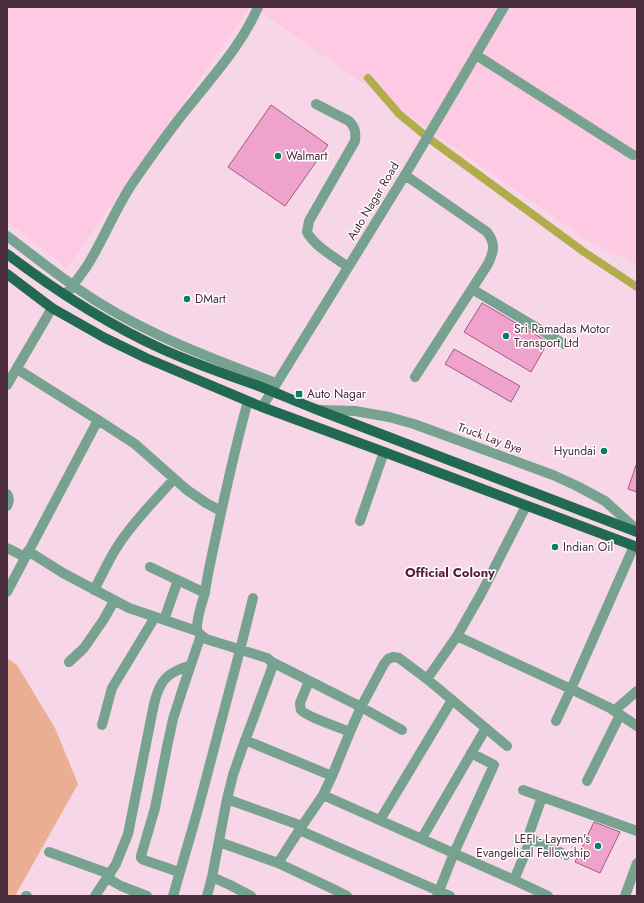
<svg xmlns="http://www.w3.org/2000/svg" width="644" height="903" viewBox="0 0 644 903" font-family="Jost,sans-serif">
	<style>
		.built { fill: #fdc9e3 }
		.green { fill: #eaaf93 }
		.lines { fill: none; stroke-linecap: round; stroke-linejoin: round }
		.canal { stroke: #b1ad4d; stroke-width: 8 }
		.building { fill: #efa2cb; stroke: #9f5a80 }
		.minor { stroke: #78a290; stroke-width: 10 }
		.major { stroke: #226951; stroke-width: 10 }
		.poi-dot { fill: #06805f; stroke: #fff; stroke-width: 1.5 }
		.labels { text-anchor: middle; stroke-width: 3; stroke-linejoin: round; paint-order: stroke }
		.poi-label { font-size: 12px; fill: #4b2c3d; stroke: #fff; text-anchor: start }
		.street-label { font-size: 12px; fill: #4b2c3d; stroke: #fff }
		.neighbourhood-label { font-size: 13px; font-weight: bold; fill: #581940; stroke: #fff }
	</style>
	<rect width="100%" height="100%" fill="#f7d7e7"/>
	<path class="built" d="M 7,7 L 250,7 L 67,268 L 7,221 Z
		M 254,7 L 637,7 L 637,266 L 628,259 L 594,245 Z"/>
	<path class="green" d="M 7,658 L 17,665 L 55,728 L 78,784 L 15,896 L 7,896 Z"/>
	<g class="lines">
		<path class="canal" d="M 368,78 L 399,114 L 427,137 L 584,252 L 637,287"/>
	</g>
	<path class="building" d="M 271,105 L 328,145 L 285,206 L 228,167 Z
		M 482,303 L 548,342 L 531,372 L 464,332 Z
		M 454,349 L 520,386 L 511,402 L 445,364 Z
		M 636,465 L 637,465 L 637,492 L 628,489 Z
		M 594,822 L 620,832 L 600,873 L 575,862 Z"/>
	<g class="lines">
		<path class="minor" d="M 476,55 L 633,155
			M 316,104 L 349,121 C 355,127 356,132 355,141 L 309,221 L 307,232 C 314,246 336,258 348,267
			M 405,175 L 487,232 C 496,244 494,251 488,264 L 415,377
			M 7,236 C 38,259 68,284 101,304 C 156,338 216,360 276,383
			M 472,289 L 564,344
			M 65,295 C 74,284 83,273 90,261 C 105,236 116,208 132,184 C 152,155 172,126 195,99 C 218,70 243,42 258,7
			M 17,369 L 98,420 L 135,444 L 187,490 L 206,503 L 221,511
			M 7,385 L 52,308
			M 262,407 L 405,175 L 504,7
			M 322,410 L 355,411 L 389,417 L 414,424 L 553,475 L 577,486 L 605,501 L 637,530
			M 7,494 C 10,498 9,502 7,506
			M 360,521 L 384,452
			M 7,548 L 25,557
			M 28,551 L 63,573 L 129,608 L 197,631 L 201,635 L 206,639 L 267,658 L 272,662 L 361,707 L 384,664 L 388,659 L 393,657 L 399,658 L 427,679 L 457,636 L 481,594 L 526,506
			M 150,567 L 205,593
			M 94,590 C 102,575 109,559 119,544 C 134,521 155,500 174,479
			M 7,592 L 98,420
			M 164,620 L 178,580
			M 197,631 C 196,617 202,605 205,592 C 206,586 207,580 208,574 C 220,516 232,458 248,401
			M 457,636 L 571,689 L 634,546
			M 69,662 L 84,648 L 104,619 L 114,601
			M 427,679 L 507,746
			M 309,681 L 300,703 C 300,706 300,707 301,710 C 305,716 341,728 350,732
			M 614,711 L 637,691
			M 556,721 L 571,689 L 610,708 L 637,726
			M 102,725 L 112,688 L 155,617
			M 245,740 L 332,776
			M 587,781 L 620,715
			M 523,790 L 637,831
			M 323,795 L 514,880 L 548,896
			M 542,797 L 530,831 L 529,838 L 566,855
			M 227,799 L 302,826
			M 380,820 L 452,700
			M 299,830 L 450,896
			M 422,838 L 486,728
			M 219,842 L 278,863 L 302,826 L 323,795 L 332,776 L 350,732 L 361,707 L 402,730
			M 49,852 L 110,874
			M 278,863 L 329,887 L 347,896
			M 179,872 L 144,860 L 141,858 L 141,856 L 155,808 L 167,747 L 173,719 L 182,691 L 201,635
			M 212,877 L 230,885 L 251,896
			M 107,878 L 121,886 L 147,896
			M 514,880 L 531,839
			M 26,896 L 27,896
			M 95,896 L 116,864 L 128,834 L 154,704 C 160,679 167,673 191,665
			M 173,896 L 197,813 L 240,650 L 253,598
			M 207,896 L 212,877 L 227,799 L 233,775 L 242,749 L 272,668 L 272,662
			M 437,896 L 454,853 L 494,765 L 471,753
			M 625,896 L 637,863"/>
		<path class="major" d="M 7,254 C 56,291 107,324 162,349 C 193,363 224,374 256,385 C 277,393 297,402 318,410 L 637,532
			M 7,274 L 52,308 L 105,338 L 146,358 L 262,407 L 384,452 L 637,547"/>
	</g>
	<g class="poi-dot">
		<circle cx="278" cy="156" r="4"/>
		<circle cx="187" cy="299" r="4"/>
		<circle cx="506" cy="336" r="4"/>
		<rect x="295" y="390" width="8" height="8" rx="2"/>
		<circle cx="604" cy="451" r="4"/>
		<circle cx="555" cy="547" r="4"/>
		<circle cx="598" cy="846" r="4"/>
	</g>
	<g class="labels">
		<g class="poi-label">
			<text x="286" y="160">Walmart</text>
			<text x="195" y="303">DMart</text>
			<text x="514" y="333">Sri Ramadas Motor<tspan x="514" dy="14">Transport Ltd</tspan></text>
			<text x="307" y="398">Auto Nagar</text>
			<text x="596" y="455" text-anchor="end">Hyundai</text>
			<text x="563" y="551">Indian Oil</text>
			<text x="590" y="843" text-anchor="end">LEFI - Laymen's<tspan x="590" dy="14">Evangelical Fellowship</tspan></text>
		</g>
		<g class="street-label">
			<text transform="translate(373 201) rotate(-59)" y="4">Auto Nagar Road</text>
			<text transform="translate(490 438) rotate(20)" y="4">Truck Lay Bye</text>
		</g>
		<g class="neighbourhood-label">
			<text x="450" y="577">Official Colony</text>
		</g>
	</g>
	<rect width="644" height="903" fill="none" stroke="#4b2c3d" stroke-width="16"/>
</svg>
